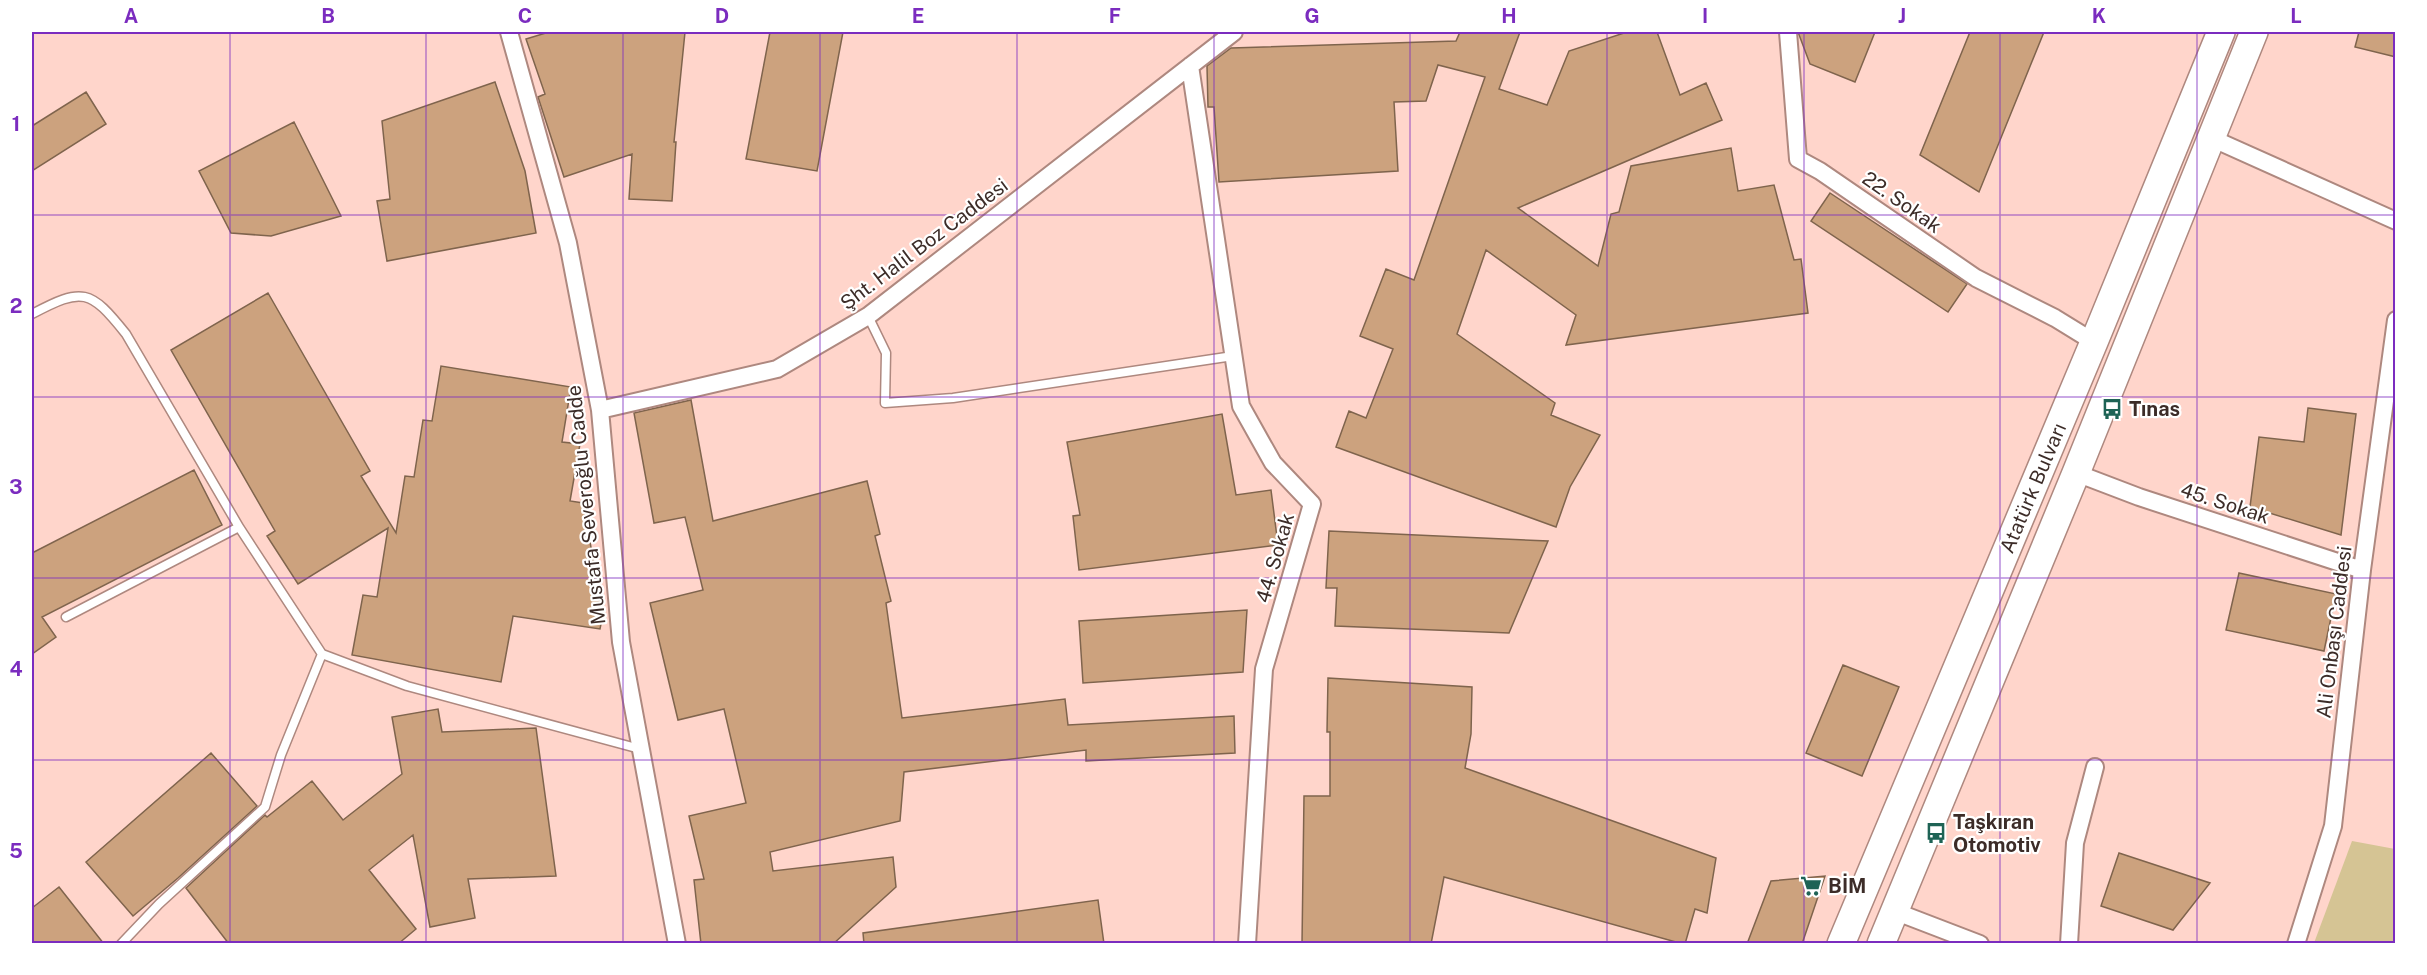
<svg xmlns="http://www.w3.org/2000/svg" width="2427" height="975" viewBox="0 0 2427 975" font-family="'Public Sans',sans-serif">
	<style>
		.green { fill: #d5c494 }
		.building { fill: #cca27e; stroke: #7f644d; stroke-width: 1.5 }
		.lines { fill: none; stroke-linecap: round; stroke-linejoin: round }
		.service-casing { stroke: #ae887f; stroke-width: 11 }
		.minor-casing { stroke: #ae887f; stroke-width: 20 }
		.primary-casing { stroke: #ae887f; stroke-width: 30 }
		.service { stroke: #fff; stroke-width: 8 }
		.minor { stroke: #fff; stroke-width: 16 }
		.primary { stroke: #fff; stroke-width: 27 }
		.grid { fill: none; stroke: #7b2cbf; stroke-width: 1.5; stroke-opacity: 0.55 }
		.labels { text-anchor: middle; stroke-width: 4.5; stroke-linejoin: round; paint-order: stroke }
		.street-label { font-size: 20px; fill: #3c2c28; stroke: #fff }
		.poi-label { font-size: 20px; font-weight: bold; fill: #3c2c28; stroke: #fff; text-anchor: start }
		.neatline { fill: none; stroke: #7b2cbf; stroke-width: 2 }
		.grid-label { font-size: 20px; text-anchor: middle; font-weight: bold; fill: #7b2cbf }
	</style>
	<rect width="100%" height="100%" fill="#ffd5cb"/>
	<path class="green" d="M 2352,841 L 2395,849 L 2395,943 L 2314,943 Z"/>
	<path class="building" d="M 549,32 L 685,32 L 674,142 L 676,142 L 672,201 L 629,199 L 632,154 L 564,177 L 538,97 L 545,94 L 526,39 Z
		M 770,32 L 843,32 L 817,171 L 746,159 Z
		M 1460,32 L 1520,32 L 1499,89 L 1547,105 L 1569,51 L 1627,32 L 1657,32 L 1680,95 L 1706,83 L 1722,120 L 1518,208 L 1598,266 L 1611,214 L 1619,212 L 1631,166 L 1731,148 L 1738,191 L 1774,185 L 1794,260 L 1801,259 L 1808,313 L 1566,345 L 1576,315 L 1486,250 L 1457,334 L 1555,403 L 1551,415 L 1600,435 L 1570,487 L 1556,527 L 1336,447 L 1349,411 L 1366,418 L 1393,349 L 1360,336 L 1386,269 L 1414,280 L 1485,77 L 1438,65 L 1426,101 L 1394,102 L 1398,171 L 1219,182 L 1214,107 L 1208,107 L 1207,66 L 1231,48 L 1456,41 Z
		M 1798,32 L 1875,32 L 1855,82 L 1810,64 Z
		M 1970,32 L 2044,32 L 1979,192 L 1920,155 Z
		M 2359,32 L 2396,32 L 2396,57 L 2355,47 Z
		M 495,82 L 525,171 L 536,233 L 387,261 L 377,201 L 390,199 L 382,121 Z
		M 86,92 L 106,124 L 32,171 L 32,126 Z
		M 294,122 L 341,216 L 271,236 L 231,233 L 199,171 Z
		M 1830,193 L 1967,284 L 1948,312 L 1811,221 Z
		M 268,293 L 370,471 L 361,476 L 396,533 L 405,476 L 414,477 L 423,420 L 432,421 L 441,366 L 571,387 L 562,442 L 580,444 L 570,501 L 583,503 L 603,614 L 600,629 L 513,616 L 501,682 L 352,655 L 363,595 L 377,597 L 388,528 L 298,584 L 267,536 L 275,531 L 171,350 Z
		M 691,400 L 713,521 L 867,481 L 880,534 L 875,536 L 891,601 L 886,603 L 902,718 L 1065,699 L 1068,725 L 1234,716 L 1235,753 L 1086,761 L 1086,750 L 904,772 L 900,821 L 770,852 L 773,871 L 893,857 L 896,887 L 833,944 L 701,944 L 694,880 L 704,879 L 689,816 L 746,803 L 724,709 L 678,720 L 650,603 L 703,590 L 685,517 L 654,523 L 634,413 Z
		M 2308,408 L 2356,414 L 2341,535 L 2250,507 L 2259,437 L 2304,442 Z
		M 1222,414 L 1236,495 L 1271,490 L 1278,545 L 1079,570 L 1073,516 L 1080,515 L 1067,442 Z
		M 194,470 L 222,525 L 42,617 L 56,637 L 32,654 L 32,553 Z
		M 1329,531 L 1548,541 L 1509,633 L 1335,626 L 1337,588 L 1326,588 Z
		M 2239,573 L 2336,594 L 2324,651 L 2226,630 Z
		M 1247,610 L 1243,672 L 1083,683 L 1079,621 Z
		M 1843,665 L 1899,687 L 1862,776 L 1806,753 Z
		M 1328,678 L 1472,687 L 1471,734 L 1465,768 L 1716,858 L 1707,913 L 1695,909 L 1685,944 L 1683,944 L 1444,877 L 1431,944 L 1302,944 L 1304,796 L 1330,796 L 1330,732 L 1327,732 Z
		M 438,709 L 442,732 L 536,728 L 556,876 L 468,879 L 475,918 L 430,927 L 413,835 L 369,870 L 416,929 L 398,944 L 229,944 L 186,888 L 265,815 L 267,817 L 312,781 L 343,820 L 402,774 L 392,717 Z
		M 211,753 L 257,806 L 178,878 L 133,916 L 86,862 Z
		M 2119,853 L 2210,883 L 2173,930 L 2101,906 Z
		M 1825,876 L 1802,944 L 1747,944 L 1771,881 Z
		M 59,887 L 104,944 L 32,944 L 32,908 Z
		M 1098,900 L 1104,944 L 864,944 L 863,933 Z"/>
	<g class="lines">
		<defs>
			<path id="service" d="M 32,314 C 83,287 90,289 126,334 L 239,527
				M 868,316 L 886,353 L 885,403 L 953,398 L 1233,356
				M 66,617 L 239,527 L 322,654 L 407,686 L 640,749
				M 121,944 L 159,904 L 265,807 L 281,755 L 322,654"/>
			<path id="minor" d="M 509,32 L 568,243 L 600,410 L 621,642 L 677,944
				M 1788,32 L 1798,159 L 1820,171 L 1976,278 L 2055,318 L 2094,342
				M 1190,66 L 1241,406 L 1273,463 L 1312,504 L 1264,669 L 1247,944
				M 2211,138 L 2396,221
				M 600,410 L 777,369 L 868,316 L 1234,32
				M 2076,473 L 2139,497 L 2362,570
				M 1894,911 L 1980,944
				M 2069,944 L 2075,843 L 2095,767
				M 2296,944 L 2333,826 L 2362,570 L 2396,320"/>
			<path id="primary" d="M 1841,944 L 2094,342 L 2221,32
				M 1881,944 L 2076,473 L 2254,32"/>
		</defs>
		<use href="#service" class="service-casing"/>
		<use href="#minor" class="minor-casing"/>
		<use href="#primary" class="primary-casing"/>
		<use href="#service" class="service"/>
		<use href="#minor" class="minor"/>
		<use href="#primary" class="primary"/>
	</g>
	<path class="grid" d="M 230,32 L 230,944M 426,32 L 426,944M 623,32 L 623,944M 820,32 L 820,944M 1017,32 L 1017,944M 1214,32 L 1214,944M 1410,32 L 1410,944M 1607,32 L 1607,944M 1804,32 L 1804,944M 2000,32 L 2000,944M 2197,32 L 2197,944M 32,215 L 2396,215M 32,397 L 2396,397M 32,578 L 2396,578M 32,760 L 2396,760"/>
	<defs>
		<symbol id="bus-bare" viewBox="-9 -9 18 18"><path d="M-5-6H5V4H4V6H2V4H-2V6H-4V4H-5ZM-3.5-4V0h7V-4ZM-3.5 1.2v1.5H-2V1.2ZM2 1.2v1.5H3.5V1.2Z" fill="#1e6355" stroke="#fff" stroke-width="2.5" paint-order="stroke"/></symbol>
		<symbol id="supermarket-bare" viewBox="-9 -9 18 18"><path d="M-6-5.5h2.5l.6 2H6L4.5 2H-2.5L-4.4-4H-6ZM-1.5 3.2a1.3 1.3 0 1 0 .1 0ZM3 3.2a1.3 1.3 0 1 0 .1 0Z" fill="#1e6355" stroke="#fff" stroke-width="2.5" paint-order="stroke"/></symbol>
	</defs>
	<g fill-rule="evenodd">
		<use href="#bus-bare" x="2097" y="394" width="30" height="30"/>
		<use href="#bus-bare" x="1921" y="818" width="30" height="30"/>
		<use href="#supermarket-bare" x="1796" y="871" width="30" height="30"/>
	</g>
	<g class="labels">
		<g class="street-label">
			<text transform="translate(1902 202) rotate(35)" y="7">22. Sokak</text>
			<text transform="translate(924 244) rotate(-37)" y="7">Şht. Halil Boz Caddesi</text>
			<text transform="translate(2033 488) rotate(-67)" y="7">Atatürk Bulvarı</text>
			<text transform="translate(2225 503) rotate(18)" y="7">45. Sokak</text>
			<text transform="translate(586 505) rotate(-96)" y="7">Mustafa Severoğlu Cadde</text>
			<text transform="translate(1275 558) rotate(-74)" y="7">44. Sokak</text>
			<text transform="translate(2334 632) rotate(-83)" y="7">Ali Onbaşı Caddesi</text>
		</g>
		<g class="poi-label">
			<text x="2129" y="416">Tınas</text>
			<text x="1953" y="829">Taşkıran<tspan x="1953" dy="23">Otomotiv</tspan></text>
			<text x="1828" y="893">BİM</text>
		</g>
	</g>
	<rect width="2427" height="975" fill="none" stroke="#ffffff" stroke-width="66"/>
	<rect x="33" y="33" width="2361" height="909" class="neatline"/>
	<g class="grid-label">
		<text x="131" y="23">A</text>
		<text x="328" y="23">B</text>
		<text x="525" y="23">C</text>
		<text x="722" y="23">D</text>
		<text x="918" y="23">E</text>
		<text x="1115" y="23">F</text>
		<text x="1312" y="23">G</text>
		<text x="1509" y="23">H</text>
		<text x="1705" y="23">I</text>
		<text x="1902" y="23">J</text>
		<text x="2099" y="23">K</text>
		<text x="2296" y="23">L</text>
		<text x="16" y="131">1</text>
		<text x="16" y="313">2</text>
		<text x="16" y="494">3</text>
		<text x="16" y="676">4</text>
		<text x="16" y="858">5</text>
	</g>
</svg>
